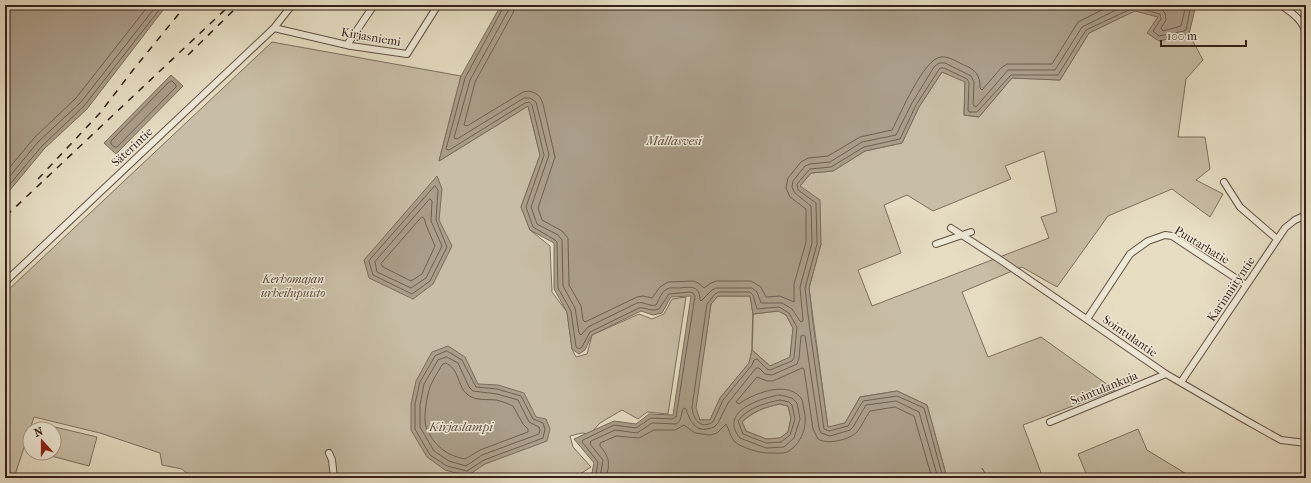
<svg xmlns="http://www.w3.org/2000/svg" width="1311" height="483" viewBox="0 0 1311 483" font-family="'IM FELL French Canon',serif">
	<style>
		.green { fill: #c8bda6; stroke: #7e6f60; fill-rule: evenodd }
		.water { fill: #aa9d89; stroke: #7b6b5c; fill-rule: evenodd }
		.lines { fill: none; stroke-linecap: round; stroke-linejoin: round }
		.shore { stroke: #705f51; stroke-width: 1 }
		.stream { stroke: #7b6b5c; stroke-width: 1.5 }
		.street-casing { stroke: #615044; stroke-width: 8 }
		.street { stroke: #efe9d8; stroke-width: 6 }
		.rail { stroke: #352119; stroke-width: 1.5; stroke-dasharray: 7 7; stroke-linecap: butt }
		.labels { text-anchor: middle; stroke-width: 3; stroke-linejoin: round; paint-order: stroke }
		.street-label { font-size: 12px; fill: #352119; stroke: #efe9d8 }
		.park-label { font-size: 12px; font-style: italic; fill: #5a483c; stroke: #efe9d8 }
		.water-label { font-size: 13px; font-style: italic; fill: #5e4c40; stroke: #efe9d8 }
	</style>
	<rect width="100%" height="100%" fill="#e6ddc3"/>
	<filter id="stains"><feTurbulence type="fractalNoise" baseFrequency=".005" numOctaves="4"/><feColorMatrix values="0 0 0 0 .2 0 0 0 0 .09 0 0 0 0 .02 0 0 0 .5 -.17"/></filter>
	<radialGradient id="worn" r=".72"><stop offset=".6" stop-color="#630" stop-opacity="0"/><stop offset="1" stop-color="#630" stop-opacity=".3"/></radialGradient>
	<path class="green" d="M 1135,10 L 1158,17 L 1159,41 L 1189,34 L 1203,60 L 1186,79 L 1178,137 L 1205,137 L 1210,169 L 1196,180 L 1223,194 L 1210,217 L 1172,189 L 1108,216 L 1057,287 L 1022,267 L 962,292 L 988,357 L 1041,337 L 1115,390 L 1023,425 L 1043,478 L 988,478 L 982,468 L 987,478 L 947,478 L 927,405 L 897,391 L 860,397 L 845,423 L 828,428 L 809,288 L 821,244 L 800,186 L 811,173 L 833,171 L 865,151 L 902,143 L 919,107 L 942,72 L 965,81 L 964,115 L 979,117 L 1012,78 L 1060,80 L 1089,33 ZM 1044,151 L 1057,212 L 1041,217 L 1049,238 L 872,306 L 858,270 L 901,253 L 884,205 L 907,195 L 933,211 L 1011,179 L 1005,166 Z
		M 272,42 L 461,76 L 439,161 L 528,106 L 540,155 L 521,207 L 530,230 L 550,246 L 552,292 L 567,312 L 572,349 L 576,357 L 587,354 L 592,335 L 639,314 L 652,319 L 664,314 L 672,299 L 686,297 L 668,414 L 647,412 L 638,419 L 622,410 L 600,423 L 590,434 L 582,433 L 570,436 L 573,447 L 591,467 L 574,478 L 373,478 L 370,474 L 327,477 L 327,478 L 193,478 L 182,469 L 162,465 L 160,453 L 100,433 L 34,417 L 14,478 L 5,478 L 5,293 Z
		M 718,296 L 750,296 L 753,314 L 779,311 L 786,315 L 793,328 L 790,358 L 770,366 L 752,350 L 749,363 L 720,398 L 710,420 L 700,420 L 695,408 L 711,304 Z
		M 780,404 L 788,406 L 791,418 L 788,432 L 780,438 L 766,439 L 746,431 L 742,422 C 753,412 765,407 780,404 Z
		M 38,423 L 97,437 L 89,466 L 40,453 L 54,453 L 54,429 L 36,429 Z
		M 1138,429 L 1147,450 L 1193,478 L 1088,478 L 1078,454 Z"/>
	<path class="water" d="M 5,5 L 167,5 L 87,109 L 45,148 L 5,196 Z
		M 501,5 L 1196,5 L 1189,34 L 1159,41 L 1147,33 L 1158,17 L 1135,11 L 1089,33 L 1060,80 L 1012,78 L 979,117 L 964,115 L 965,82 L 942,72 L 919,107 L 902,143 L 865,151 L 833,171 L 811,173 L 800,186 L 820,200 L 821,244 L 809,288 L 813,323 L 828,427 L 845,423 L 860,397 L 897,391 L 927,405 L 947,478 L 584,478 L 592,473 L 594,463 L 574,439 L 614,421 L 636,424 L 649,414 L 673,415 L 691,296 L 671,297 L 662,313 L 653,315 L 641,311 L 592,335 L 585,350 L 579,354 L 572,349 L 567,312 L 554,289 L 554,243 L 530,230 L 521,207 L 540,155 L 528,106 L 439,161 L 461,76 ZM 718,296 L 750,296 L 753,314 L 778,311 L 786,315 L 793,328 L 790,357 L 770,366 L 752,350 L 749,363 L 720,398 L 710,420 L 700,420 L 696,408 L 711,304 ZM 780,404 L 788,406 L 791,418 L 788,432 L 780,438 L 766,439 L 746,431 L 742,422 C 753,411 765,407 780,404 Z
		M 171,75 L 183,86 L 116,154 L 104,143 Z
		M 437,176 L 442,189 L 439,220 L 452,246 L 433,284 L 413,299 L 369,278 L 364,260 Z
		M 448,346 L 465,357 L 478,384 L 498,385 L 524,393 L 536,417 L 546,419 L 550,429 L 547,441 L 485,464 L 467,476 L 445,470 L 427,457 L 411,430 L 411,404 L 416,381 L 432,352 Z"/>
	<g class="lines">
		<path class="shore" d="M 504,5 L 503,8 L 465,78 L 446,149 L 449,150 L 525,103 L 529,102 L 532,105 L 544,155 L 526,207 L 533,227 L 555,240 L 557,242 L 558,288 L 571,311 L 576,347 L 579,349 L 582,347 L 590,332 L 639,308 C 647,307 650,312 659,309 L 669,294 L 690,292 L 693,293 L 695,296 L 676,417 L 672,419 L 651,418 L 636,428 L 614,425 L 583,440 L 582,442 L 598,462 L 596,474 L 592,478
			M 509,5 L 508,11 L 470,80 L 454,138 L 457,139 L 524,98 L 530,98 L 536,102 L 549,155 L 531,207 L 537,224 L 558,235 L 562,240 L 563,286 L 575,308 L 579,333 L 581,335 L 588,327 L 637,303 C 644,301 649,307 656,305 C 659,300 661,292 667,289 C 670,287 675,288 679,288 C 690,287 700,285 700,300 L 701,301 L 712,290 L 716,288 L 752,288 L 757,292 L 761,303 L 782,303 L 792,309 L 800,321 L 802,322 L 803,320 L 800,287 L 812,243 L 811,206 L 795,193 L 792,187 L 793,181 L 805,166 L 810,164 L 830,162 L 862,142 L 896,135 L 912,103 L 934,67 L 939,63 L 945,63 L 971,76 L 974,82 L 973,105 L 976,107 L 1008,70 L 1055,70 L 1082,27 L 1126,5
			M 515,5 L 513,13 L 475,82 L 464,125 L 467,126 L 523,92 L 529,91 L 535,93 L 540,97 L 543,104 L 555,157 L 538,208 L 542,220 L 562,231 L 568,238 L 569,285 L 581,306 L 583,320 L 585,322 L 637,297 L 643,296 L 652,298 L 660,287 L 668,282 L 693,281 L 698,283 L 704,288 L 711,283 L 716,281 L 751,281 L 761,287 L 766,297 L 780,296 L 794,302 L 794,284 L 806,242 L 806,209 L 790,197 L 786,188 L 788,178 L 801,162 L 808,158 L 828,156 L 860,137 L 892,130 C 900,115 924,58 941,57 C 949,56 957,62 964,65 C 976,70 980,75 980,88 L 982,90 L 1001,68 L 1007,64 L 1052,64 L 1078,22 L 1112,5
			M 1149,5 L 1160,8 L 1165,13 L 1166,20 L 1161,28 L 1163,31 L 1181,26 L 1186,5
			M 172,81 L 176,85 L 176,87 L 117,147 L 115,147 L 111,144 L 111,141 L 169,82 Z
			M 5,173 L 34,138 L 76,98 L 149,5
			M 5,182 L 38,142 L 81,102 L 157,5
			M 435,186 L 438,190 L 436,220 L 447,247 L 430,281 L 412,294 L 373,275 L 369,261 Z
			M 5,190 L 42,146 L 84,106 L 163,5
			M 430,199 L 432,201 L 431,221 L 442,246 L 426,278 L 411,288 L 377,272 L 375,262 Z
			M 422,217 L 424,218 L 426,225 L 435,246 L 422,274 L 411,281 L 383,267 L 381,264 Z
			M 719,292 L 750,292 L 753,295 L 757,309 L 779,307 L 789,313 L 797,327 L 794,358 L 792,361 L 770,370 L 767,369 L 757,359 L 754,360 L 752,365 L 723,400 L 713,422 C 700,430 693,419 692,407 L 707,304 L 715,294 Z
			M 447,351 L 462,360 L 476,387 L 497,389 L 521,396 L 533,419 L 543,423 L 545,429 L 543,438 L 484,460 L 467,471 L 447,466 L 430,455 L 415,429 L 415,404 L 420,382 L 435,356 Z
			M 447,357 L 458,363 L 469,387 L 473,391 L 497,394 L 518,400 L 529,422 L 539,427 L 540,430 L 539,434 L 482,455 L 466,466 L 449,461 L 434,451 L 420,427 L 420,405 L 424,384 L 438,360 Z
			M 446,363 C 460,369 457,387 468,395 C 476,401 487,399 496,400 C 502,401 508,404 513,406 L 523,424 L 528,429 L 528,432 L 480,450 L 465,459 C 447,456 433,445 426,427 C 423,418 427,395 430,387 C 433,379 438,372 442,365 Z
			M 780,395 L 792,398 L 797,403 L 800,419 L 794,438 L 784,447 L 766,448 L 740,438 C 718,412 760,398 780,395 Z
			M 780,400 L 789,402 L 792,405 L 795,419 L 790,435 L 781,442 L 766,443 L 743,434 L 738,421 C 747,408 765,403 780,400 Z
			M 600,478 L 603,460 L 590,444 L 591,441 L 615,430 L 637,433 L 652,423 L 676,424 C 683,420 680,413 684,408 L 686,409 C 691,424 697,434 714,427 L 718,423 L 728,403 L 756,368 L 759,368 L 765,374 L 772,375 L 797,364 L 799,358 L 801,336 L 803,335 L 805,336 L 819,428 L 821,433 L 830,436 L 850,430 L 853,427 L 866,405 L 896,401 L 919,412 L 938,478
			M 606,478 C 610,463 610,458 600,446 L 600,443 L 616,436 L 639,438 L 654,430 L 675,430 L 684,425 L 695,433 L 710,435 L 717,433 L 726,424 C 729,429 730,436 734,441 C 741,448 762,454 771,453 C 776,453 782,454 787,452 C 802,444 808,425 804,410 C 803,405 803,399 799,396 C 785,381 752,394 739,404 L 736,402 L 757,377 L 767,381 L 773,381 L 802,368 L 804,369 L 813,429 L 818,439 C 827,445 849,440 857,432 C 862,426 865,418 870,411 L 895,407 L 914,416 L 932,478
			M 943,478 L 924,408 L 897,396 L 863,401 L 848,426 L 829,431 L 824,429 L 809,323 L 805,288 L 817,244 L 816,203 L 798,190 L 797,184 L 810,169 L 831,167 L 864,147 L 900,139 L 916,105 L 940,68 L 944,68 L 967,79 L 969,82 L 968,110 L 969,112 L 977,112 L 1011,75 L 1058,75 L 1086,30 L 1135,7 L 1160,14 L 1161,19 L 1153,31 L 1159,36 L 1184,31 L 1186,30 L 1191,5"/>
		<path class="stream" d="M 752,350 L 753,314"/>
		<defs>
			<path id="street" d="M 1281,5 C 1292,13 1302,19 1306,33
				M 274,28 L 351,46 L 407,54 L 438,5
				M 347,45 L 374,5
				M 1224,182 L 1240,207 L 1277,239
				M 951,228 L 1002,261 L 1166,374 L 1247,421 L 1281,440 L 1306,443
				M 936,244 L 971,232
				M 5,282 L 274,28 L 292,5
				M 1087,319 L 1130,254 L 1148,241 L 1165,235 L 1172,236 L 1246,285
				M 1181,382 L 1285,228 L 1295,220 L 1306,215
				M 1050,422 L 1166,374
				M 329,453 L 332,460 L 334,478"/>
		</defs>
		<use href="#street" class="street-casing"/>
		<use href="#street" class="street"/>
		<path class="rail" d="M 188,55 L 239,5
			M 38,179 L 100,113 L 133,70 L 186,5
			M 6,216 L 230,5"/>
	</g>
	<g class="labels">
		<g class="street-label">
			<text transform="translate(371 37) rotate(10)" y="4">Kirjasniemi</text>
			<text transform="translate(132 147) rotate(-43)" y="4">Säterintie</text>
			<text transform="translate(1202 245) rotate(31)" y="4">Puutarhatie</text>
			<text transform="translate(1231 289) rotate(-56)" y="4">Karinniityntie</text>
			<text transform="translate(1130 336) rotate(35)" y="4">Sointulantie</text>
			<text transform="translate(1104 388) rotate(-22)" y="4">Sointulankuja</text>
		</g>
		<g class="park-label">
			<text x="293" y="283">Kerhomajan<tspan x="293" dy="14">urheilupuisto</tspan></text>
		</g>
		<g class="water-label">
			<text x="674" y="145">Mallasvesi</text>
			<text x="461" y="431">Kirjaslampi</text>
		</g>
	</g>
	<rect width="1311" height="483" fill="none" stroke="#e6ddc3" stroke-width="20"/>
	<rect x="6" y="6" width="1299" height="471" fill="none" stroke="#352119" stroke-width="2"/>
	<rect x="10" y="10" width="1291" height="463" fill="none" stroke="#352119"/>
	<g transform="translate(42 441) rotate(339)"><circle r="19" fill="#efe9d8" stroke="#a5998c"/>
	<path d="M0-3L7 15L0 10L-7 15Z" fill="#8f2418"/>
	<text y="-6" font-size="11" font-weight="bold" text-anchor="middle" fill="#352119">N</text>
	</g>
	<path d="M1161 40v6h85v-6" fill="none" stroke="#352119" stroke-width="2"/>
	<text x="1167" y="40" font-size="12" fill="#352119" stroke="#efe9d8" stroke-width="3" paint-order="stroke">100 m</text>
	<rect width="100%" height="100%" filter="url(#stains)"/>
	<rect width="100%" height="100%" fill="url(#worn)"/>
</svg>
